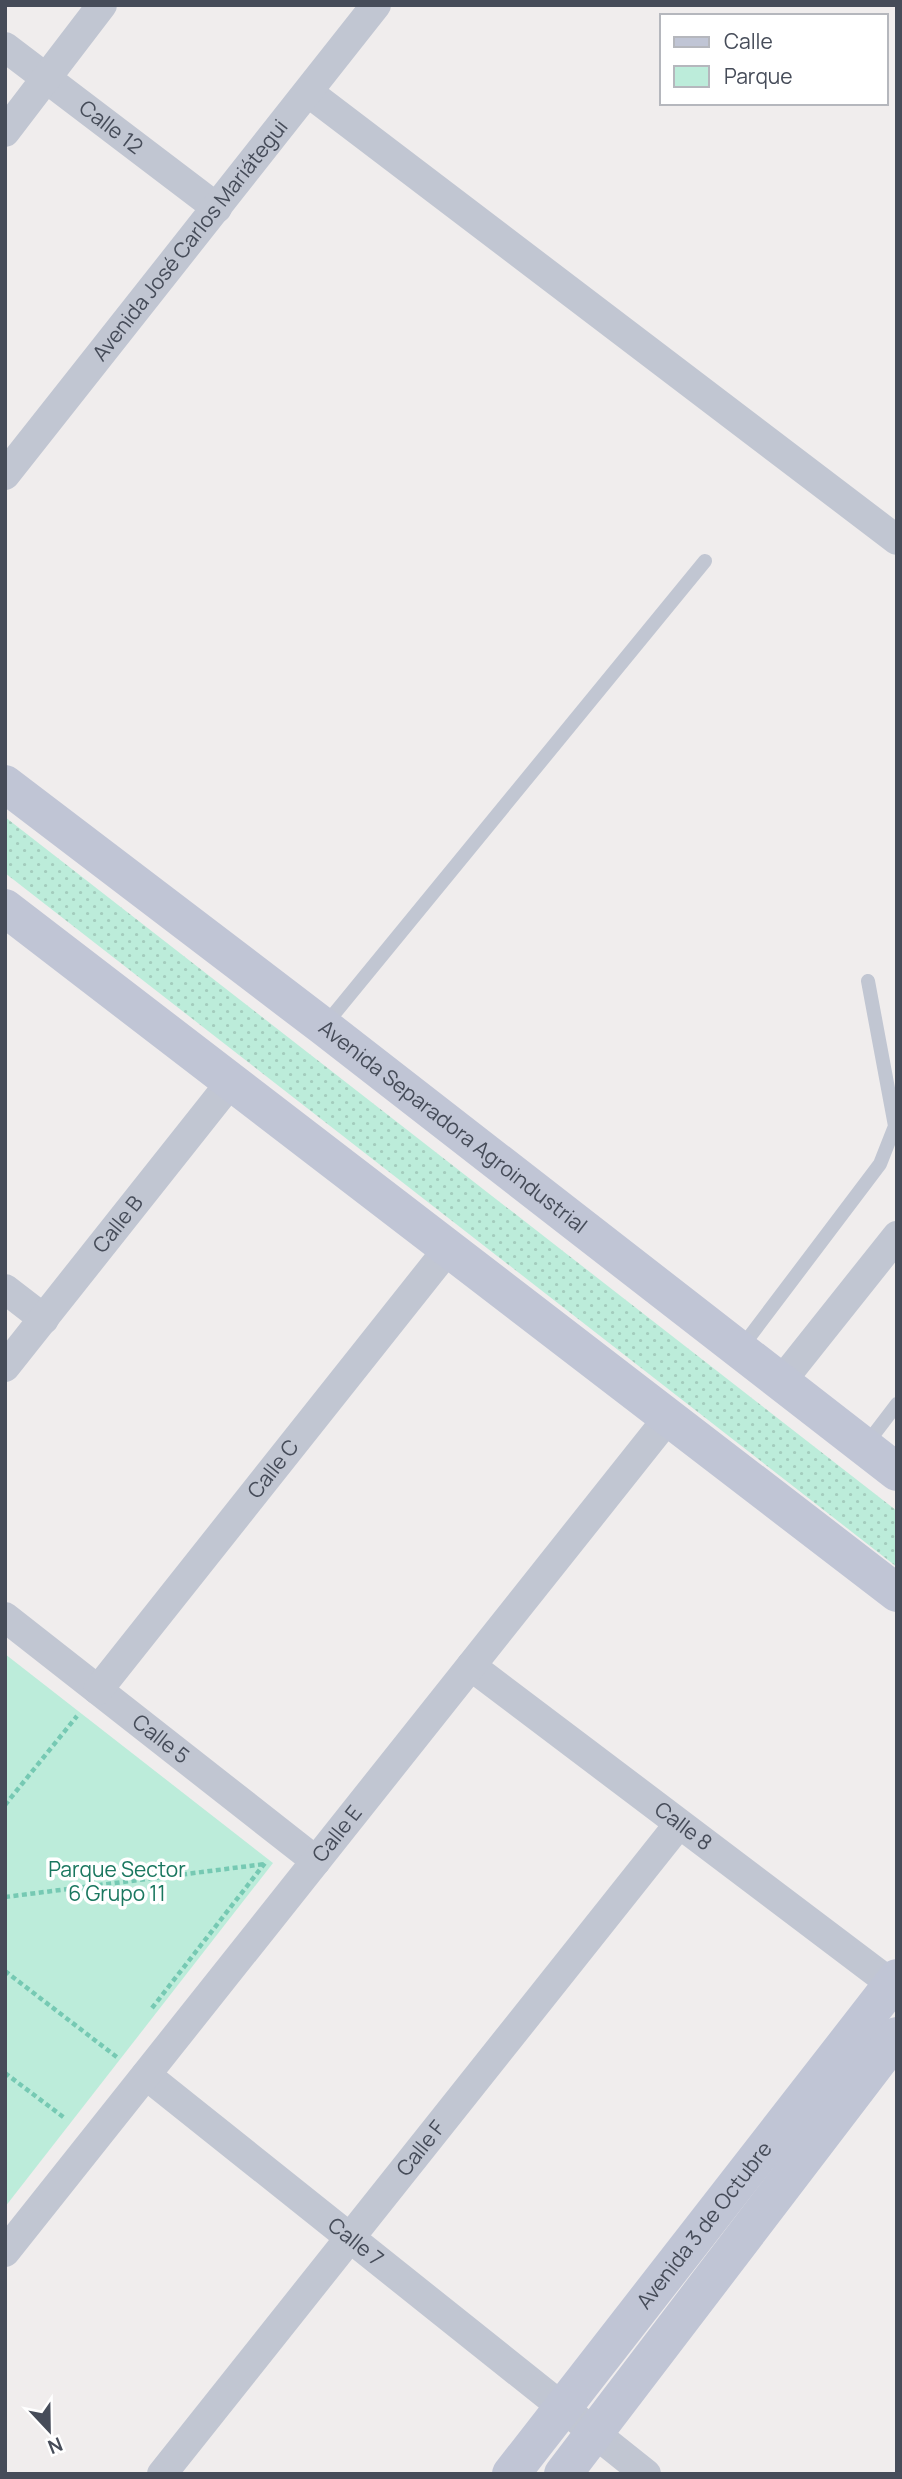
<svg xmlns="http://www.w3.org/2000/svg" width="902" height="2479" viewBox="0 0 902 2479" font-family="Manrope,sans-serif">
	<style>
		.grass { fill: url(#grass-dots) }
		.park { fill: #bcecda }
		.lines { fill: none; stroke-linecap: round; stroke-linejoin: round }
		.path { stroke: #76c9b3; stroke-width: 4.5; stroke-dasharray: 5 3.5; stroke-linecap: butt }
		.lane { stroke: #c1c6d2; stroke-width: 14 }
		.street { stroke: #c1c6d2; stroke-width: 30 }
		.secondary { stroke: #c0c5d5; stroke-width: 38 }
		.labels { text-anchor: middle; stroke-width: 7; stroke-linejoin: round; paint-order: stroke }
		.street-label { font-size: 21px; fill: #464c59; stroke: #fff }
		.park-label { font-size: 21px; fill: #1a775f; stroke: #fff }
	</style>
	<defs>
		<pattern id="grass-dots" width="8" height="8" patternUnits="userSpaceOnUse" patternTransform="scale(1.75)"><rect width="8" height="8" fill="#bcecda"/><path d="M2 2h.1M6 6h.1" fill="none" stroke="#a3ccbd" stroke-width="1.8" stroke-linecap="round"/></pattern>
	</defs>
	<rect width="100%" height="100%" fill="#f0eded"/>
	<path class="grass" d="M 5,817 L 897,1511 L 897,1567 L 5,873 Z"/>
	<path class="park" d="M 5,1654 L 273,1863 L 5,2207 Z"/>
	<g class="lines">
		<path class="path" d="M 5,1805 L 77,1716
			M 5,1897 L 265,1864
			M 5,1971 L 118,2058
			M 152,2008 L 265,1863
			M 5,2073 L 66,2119"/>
		<path class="lane" d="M 325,1025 L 705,561
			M 741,1348 L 880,1164 L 895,1126 L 868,981
			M 865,1446 L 897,1404"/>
		<g class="street">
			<path id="s1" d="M 5,47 L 217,208"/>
			<path d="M 308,92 L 897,540"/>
			<path d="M 5,132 L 102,5"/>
			<path id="s2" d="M 5,475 L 376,5"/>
			<path d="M 5,1289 L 44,1319"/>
			<path id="s3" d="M 5,1367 L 231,1082"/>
			<path d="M 780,1383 L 897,1236"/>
			<path id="s4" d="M 5,1617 L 316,1861"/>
			<path id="s5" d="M 471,1666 L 897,1988"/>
			<path id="s6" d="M 98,1690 L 448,1249"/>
			<path id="s7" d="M 146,2075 L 646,2474"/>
			<path id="s8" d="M 5,2252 L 668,1418"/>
			<path id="s9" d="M 162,2474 L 679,1824"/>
		</g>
		<g class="secondary">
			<path id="s10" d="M 5,784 L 324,1027 L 897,1472"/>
			<path d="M 5,908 L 897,1593"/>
			<path id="s11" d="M 511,2474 L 897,1978"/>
			<path d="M 563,2474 L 897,2036"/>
		</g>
	</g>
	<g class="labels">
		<g class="street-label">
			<text dy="7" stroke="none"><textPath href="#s1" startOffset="133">Calle 12</textPath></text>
			<text dy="7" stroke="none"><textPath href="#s2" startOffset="299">Avenida José Carlos Mariátegui</textPath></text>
			<text dy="7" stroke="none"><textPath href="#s10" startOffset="564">Avenida Separadora Agroindustrial</textPath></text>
			<text dy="7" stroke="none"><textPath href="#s3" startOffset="182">Calle B</textPath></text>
			<text dy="7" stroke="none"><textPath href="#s6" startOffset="282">Calle C</textPath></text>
			<text dy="7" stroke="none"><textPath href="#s4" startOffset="198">Calle 5</textPath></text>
			<text dy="7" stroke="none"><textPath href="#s5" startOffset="266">Calle 8</textPath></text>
			<text dy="7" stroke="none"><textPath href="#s8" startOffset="534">Calle E</textPath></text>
			<text dy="7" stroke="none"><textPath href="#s9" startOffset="416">Calle F</textPath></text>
			<text dy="7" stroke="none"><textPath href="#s11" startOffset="315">Avenida 3 de Octubre</textPath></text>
			<text dy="7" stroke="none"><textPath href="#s7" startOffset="268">Calle 7</textPath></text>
		</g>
		<g class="park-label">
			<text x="117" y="1877">Parque Sector<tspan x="117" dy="24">6 Grupo 11</tspan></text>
		</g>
	</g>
	<rect width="902" height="2479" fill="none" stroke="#464c59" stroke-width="14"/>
	<rect x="660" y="14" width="228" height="91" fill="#ffffff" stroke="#b5b7bd" stroke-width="2"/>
	<rect x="674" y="37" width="35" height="10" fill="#c0c5d5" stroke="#b5b7bd" stroke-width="2"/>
	<text x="724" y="49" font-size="21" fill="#464c59">Calle</text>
	<rect x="674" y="66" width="35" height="21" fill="#bcecda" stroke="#b5b7bd" stroke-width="2"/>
	<text x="724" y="84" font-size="21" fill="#464c59">Parque</text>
	<g transform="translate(49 2430) rotate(158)" stroke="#ffffff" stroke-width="5" paint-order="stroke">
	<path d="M0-5L12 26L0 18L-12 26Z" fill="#464c59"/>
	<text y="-10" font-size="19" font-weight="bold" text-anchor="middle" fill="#464c59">N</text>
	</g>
</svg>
